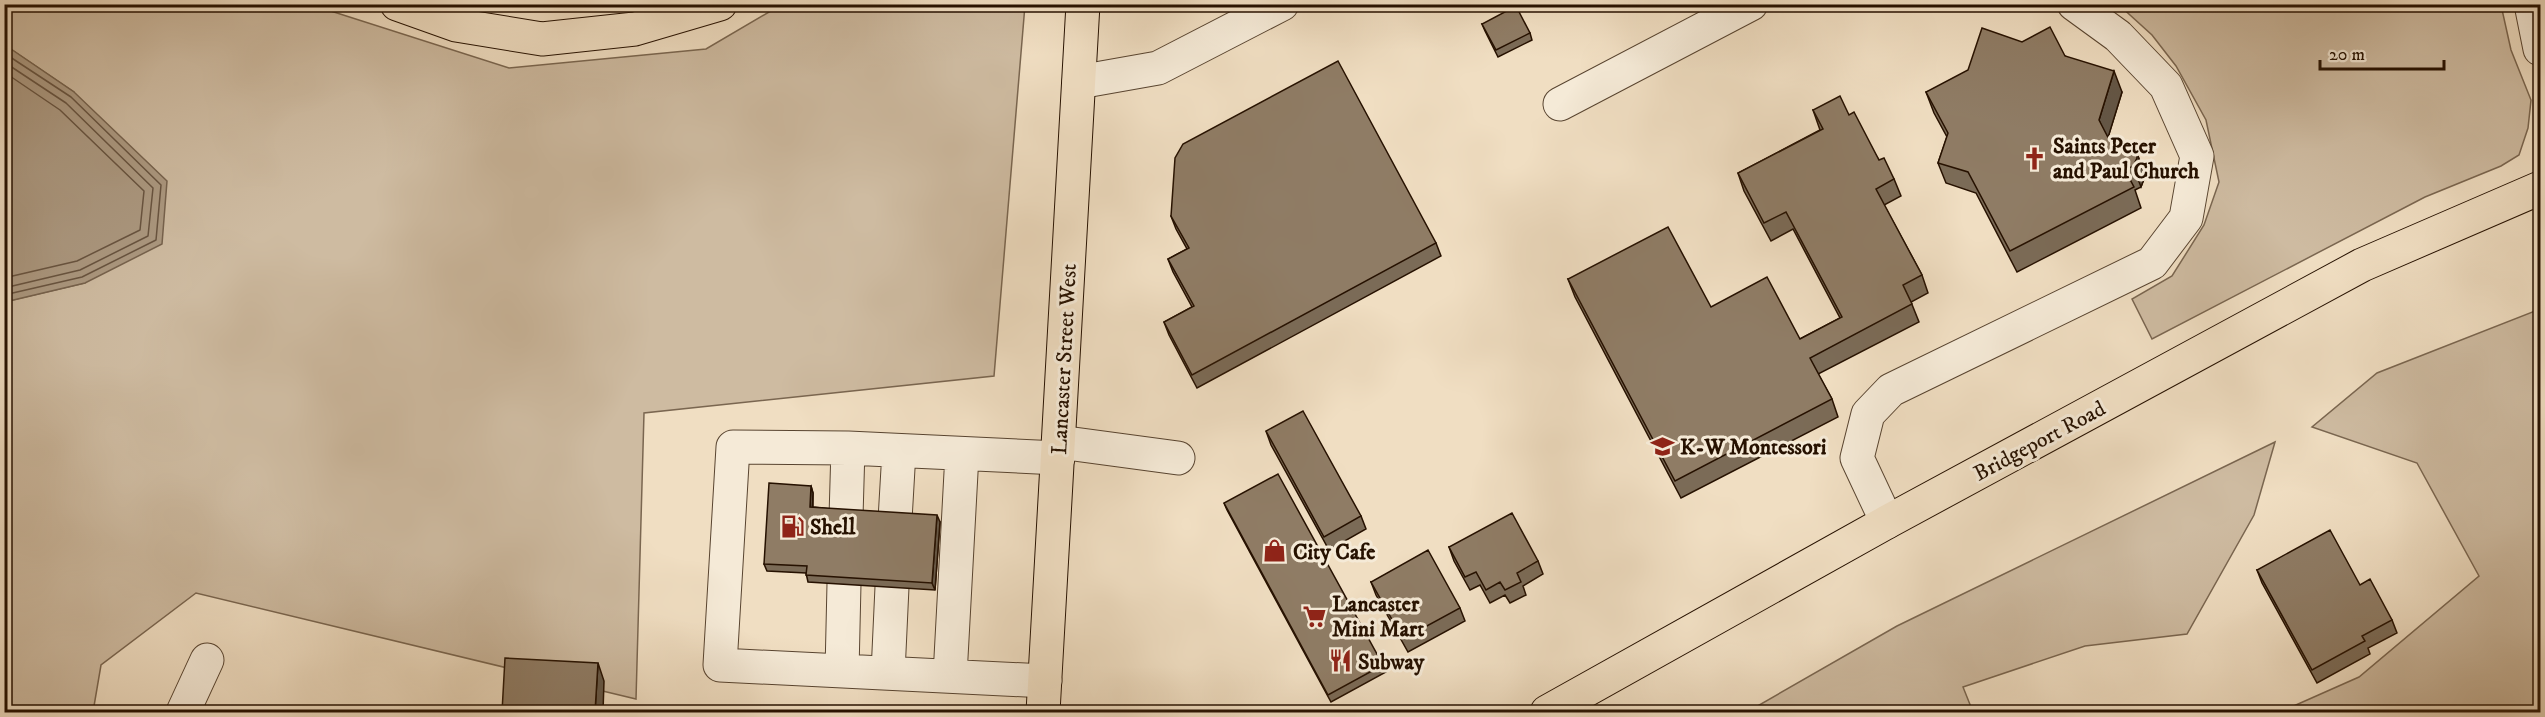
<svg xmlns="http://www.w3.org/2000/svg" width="2545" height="717" viewBox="0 0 2545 717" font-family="'IM FELL DW Pica',serif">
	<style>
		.green { fill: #cebba1; stroke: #7a6650; stroke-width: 1.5 }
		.water { fill: #ab9880; stroke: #76624d; stroke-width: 1.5 }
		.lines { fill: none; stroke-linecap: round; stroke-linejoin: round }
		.shore { stroke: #685440; stroke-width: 1.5 }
		.minor-casing { stroke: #584430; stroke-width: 35 }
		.major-casing { stroke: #261100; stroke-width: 35 }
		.highway-casing { stroke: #261100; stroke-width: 35 }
		.minor { stroke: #f5ead7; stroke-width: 33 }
		.major { stroke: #f0dec2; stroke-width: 33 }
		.highway { stroke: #f0dec2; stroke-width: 33 }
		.wall { fill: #7b6b57; stroke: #261100; stroke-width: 1.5 }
		.shaded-wall { fill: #645747; stroke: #261100; stroke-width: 1.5 }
		.building { fill: #8f7c65; stroke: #261100; stroke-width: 1.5 }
		.labels { text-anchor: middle; stroke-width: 6; stroke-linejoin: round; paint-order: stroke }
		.poi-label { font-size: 22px; font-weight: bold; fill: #261100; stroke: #f5ead7; text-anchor: start }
		.street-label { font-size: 22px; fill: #261100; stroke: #f5ead7 }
	</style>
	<rect width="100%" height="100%" fill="#f0dec2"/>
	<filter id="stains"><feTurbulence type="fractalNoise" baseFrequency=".00333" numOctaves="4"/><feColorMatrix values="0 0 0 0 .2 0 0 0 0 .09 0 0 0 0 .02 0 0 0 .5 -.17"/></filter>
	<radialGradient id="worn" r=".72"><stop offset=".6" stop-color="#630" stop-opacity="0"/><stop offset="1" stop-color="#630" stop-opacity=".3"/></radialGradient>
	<path class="green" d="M 5,5 L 312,5 L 509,68 L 706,49 L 781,5 L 1025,5 L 994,376 L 644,413 L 636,699 L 196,593 L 101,665 L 93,712 L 5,712 L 4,302 L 85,283 L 74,92 L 5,45 Z
		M 2119,5 L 2501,5 L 2511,50 L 2531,100 L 2528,128 L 2519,155 L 2501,166 L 2425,197 L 2152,339 L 2132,299 L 2172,276 L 2204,225 L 2219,182 L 2206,120 L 2176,66 L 2152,35 Z
		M 2540,309 L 2540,712 L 2280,712 L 2359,677 L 2479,576 L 2417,463 L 2312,427 L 2377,373 Z
		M 2275,442 L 2254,515 L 2187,634 L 2085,646 L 1963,687 L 1973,712 L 1747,712 L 1897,626 Z"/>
	<path class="water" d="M 5,45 L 74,92 L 167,181 L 162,244 L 85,283 L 5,302 Z"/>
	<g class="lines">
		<path class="shore" d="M 4,53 L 71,97 L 161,185 L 156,240 L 82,277 L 4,295
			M 4,62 L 66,103 L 153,188 L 148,236 L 80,270 L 4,288
			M 4,72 L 60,110 L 144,191 L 140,230 L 77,261 L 4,278"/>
		<defs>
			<path id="minor" d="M 2531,4 L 2540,49
				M 1079,82 L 1158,68 L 1282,4
				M 1560,104 L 1751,4
				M 1059,442 L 1178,458
				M 846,517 L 848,448
				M 895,520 L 899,451
				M 1887,522 L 1857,458 L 1868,414 L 1891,390 L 2152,263 L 2186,218 L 2197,156 L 2166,86 L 2118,36 L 2074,4
				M 842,671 L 844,584
				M 888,673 L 892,587
				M 950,676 L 962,454
				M 1045,681 L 720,665 L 733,447 L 848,448 L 1058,458
				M 183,712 L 207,660"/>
			<path id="major" d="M 1043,712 L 1083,4
				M 1547,712 L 1887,522 L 2362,265 L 2540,188"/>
			<path id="highway" d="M 397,4 L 456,25 L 542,39 L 635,29 L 720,4"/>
		</defs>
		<use href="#minor" class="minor-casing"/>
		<use href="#major" class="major-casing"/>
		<use href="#highway" class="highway-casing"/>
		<use href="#minor" class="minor"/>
		<use href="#major" class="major"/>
		<use href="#highway" class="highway"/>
	</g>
	<path class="wall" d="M 1482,24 L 1530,33 L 1532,40 L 1498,57 L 1485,31 Z
		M 2065,56 L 2122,92 L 2108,137 L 2112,145 L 2136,150 L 2143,171 L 2144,179 L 2141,187 L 2135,190 L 2141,208 L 2017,272 L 1976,193 L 1946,183 L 1938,163 L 1947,137 L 1934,113 L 1926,92 Z
		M 1813,110 L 1849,115 L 1879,160 L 1894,179 L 1901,196 L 1884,205 L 1922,275 L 1928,293 L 1911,302 L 1919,322 L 1818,374 L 1832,399 L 1838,417 L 1681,498 L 1575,297 L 1568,279 L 1711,307 L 1800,339 L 1840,318 L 1793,229 L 1771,241 L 1744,191 L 1738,173 L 1820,130 Z
		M 1171,216 L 1436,243 L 1441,256 L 1197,388 L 1169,335 L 1164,322 L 1192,307 L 1173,272 L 1168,259 L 1187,249 L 1176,229 Z
		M 1266,431 L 1361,516 L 1366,529 L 1329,550 L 1271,445 Z
		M 811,486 L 813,493 L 813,507 L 940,522 L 935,590 L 808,582 L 806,573 L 767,571 L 764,564 Z
		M 1224,503 L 1383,665 L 1386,672 L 1331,702 L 1227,510 Z
		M 1449,547 L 1538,561 L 1543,574 L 1523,586 L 1526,595 L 1510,603 L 1505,595 L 1490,603 L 1480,585 L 1470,590 L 1454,561 Z
		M 2257,570 L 2360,585 L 2392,620 L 2397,633 L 2368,648 L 2370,654 L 2317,683 L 2262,583 Z
		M 1371,582 L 1460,608 L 1465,621 L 1408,652 L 1376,595 Z"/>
	<path class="shaded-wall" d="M 2114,71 L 2122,92 L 2107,141 L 2099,120 Z
		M 2136,150 L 2143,171 L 2144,179 L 2141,187 L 2133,166 Z
		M 811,486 L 813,493 L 812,514 L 810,507 Z
		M 937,515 L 940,522 L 935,590 L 932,583 Z
		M 598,663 L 604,681 L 603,712 L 595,712 Z"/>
	<path class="building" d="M 1516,6 L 1530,33 L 1496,50 L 1482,24 Z
		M 2050,27 L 2065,56 L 2114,71 L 2099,120 L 2112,145 L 2125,141 L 2136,150 L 2137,158 L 2133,166 L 2125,170 L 2134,187 L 2010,251 L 1968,172 L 1938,163 L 1948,133 L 1926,92 L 1968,70 L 1982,28 L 2022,42 Z
		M 1338,61 L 1436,243 L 1192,375 L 1164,322 L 1194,306 L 1168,259 L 1189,248 L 1171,216 L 1175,158 L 1183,144 Z
		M 1840,96 L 1849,115 L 1854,112 L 1879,160 L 1884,158 L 1894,179 L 1876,189 L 1922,275 L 1903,285 L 1912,304 L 1810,358 L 1832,399 L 1675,481 L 1568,279 L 1668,227 L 1711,307 L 1767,277 L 1800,339 L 1842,317 L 1786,212 L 1764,223 L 1738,173 L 1823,129 L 1813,110 Z
		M 1303,411 L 1361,516 L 1324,537 L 1266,431 Z
		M 1278,474 L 1383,665 L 1328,695 L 1224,503 Z
		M 769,483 L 811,486 L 810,507 L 937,515 L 932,583 L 806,575 L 807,566 L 764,564 Z
		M 1512,513 L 1538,561 L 1517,573 L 1521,582 L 1505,590 L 1500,582 L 1486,590 L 1476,572 L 1465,577 L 1449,547 Z
		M 2330,530 L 2360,585 L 2370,579 L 2392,620 L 2362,636 L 2365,641 L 2312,670 L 2257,570 Z
		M 1428,550 L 1460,608 L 1403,639 L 1371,582 Z
		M 505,658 L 598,663 L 595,712 L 502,712 Z"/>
	<defs>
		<symbol id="church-bare" viewBox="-9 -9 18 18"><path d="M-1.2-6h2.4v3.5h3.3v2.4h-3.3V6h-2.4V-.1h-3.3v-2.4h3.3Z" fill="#8f2418" stroke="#f5ead7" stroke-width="2.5" paint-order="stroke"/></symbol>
		<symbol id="school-bare" viewBox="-9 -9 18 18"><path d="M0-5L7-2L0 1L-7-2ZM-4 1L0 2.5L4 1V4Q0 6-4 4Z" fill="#8f2418" stroke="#f5ead7" stroke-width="2.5" paint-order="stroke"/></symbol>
		<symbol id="fuel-bare" viewBox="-9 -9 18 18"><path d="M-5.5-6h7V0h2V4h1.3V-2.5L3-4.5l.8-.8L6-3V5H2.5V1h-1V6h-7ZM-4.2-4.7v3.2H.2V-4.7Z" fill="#8f2418" stroke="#f5ead7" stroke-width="2.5" paint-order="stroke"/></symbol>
		<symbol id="shop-bare" viewBox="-9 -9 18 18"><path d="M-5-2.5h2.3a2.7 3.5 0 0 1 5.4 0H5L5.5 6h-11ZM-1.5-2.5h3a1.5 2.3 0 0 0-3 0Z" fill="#8f2418" stroke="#f5ead7" stroke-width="2.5" paint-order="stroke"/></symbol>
		<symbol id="supermarket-bare" viewBox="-9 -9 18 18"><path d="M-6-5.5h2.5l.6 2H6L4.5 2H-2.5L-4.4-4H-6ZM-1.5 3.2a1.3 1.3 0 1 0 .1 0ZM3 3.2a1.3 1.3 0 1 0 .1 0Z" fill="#8f2418" stroke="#f5ead7" stroke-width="2.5" paint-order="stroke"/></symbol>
		<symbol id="restaurant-bare" viewBox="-9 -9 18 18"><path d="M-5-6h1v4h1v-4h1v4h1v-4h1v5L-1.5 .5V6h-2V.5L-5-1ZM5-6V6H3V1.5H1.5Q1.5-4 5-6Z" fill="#8f2418" stroke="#f5ead7" stroke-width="2.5" paint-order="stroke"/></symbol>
	</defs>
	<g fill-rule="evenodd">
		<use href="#church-bare" x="2018" y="142" width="33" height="33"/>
		<use href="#school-bare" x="1646" y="430" width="33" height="33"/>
		<use href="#fuel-bare" x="776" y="510" width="33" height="33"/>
		<use href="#shop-bare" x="1258" y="534" width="33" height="33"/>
		<use href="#supermarket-bare" x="1298" y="600" width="33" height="33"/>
		<use href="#restaurant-bare" x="1324" y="644" width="33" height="33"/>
	</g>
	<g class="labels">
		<g class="poi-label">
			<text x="2053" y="153">Saints Peter<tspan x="2053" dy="25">and Paul Church</tspan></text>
			<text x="1680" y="454">K-W Montessori</text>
			<text x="810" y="534">Shell</text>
			<text x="1293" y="559">City Cafe</text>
			<text x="1332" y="611">Lancaster<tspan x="1332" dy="25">Mini Mart</tspan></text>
			<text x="1358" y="669">Subway</text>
		</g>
		<g class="street-label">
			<text transform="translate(1063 359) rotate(-87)" y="8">Lancaster Street West</text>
			<text transform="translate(2039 440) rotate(-28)" y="8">Bridgeport Road</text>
		</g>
	</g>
	<rect width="2545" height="717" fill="none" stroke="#f0dec2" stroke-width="24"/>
	<rect x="6" y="6" width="2533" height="705" fill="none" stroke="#261100" stroke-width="3"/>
	<rect x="12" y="12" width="2521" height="693" fill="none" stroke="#261100" stroke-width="1.5"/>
	<path d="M2320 60v9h124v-9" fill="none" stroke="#261100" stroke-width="3"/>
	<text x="2329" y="60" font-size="18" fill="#261100" stroke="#f5ead7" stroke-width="4.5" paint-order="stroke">20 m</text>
	<rect width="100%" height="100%" filter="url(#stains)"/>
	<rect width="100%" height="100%" fill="url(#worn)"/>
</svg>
